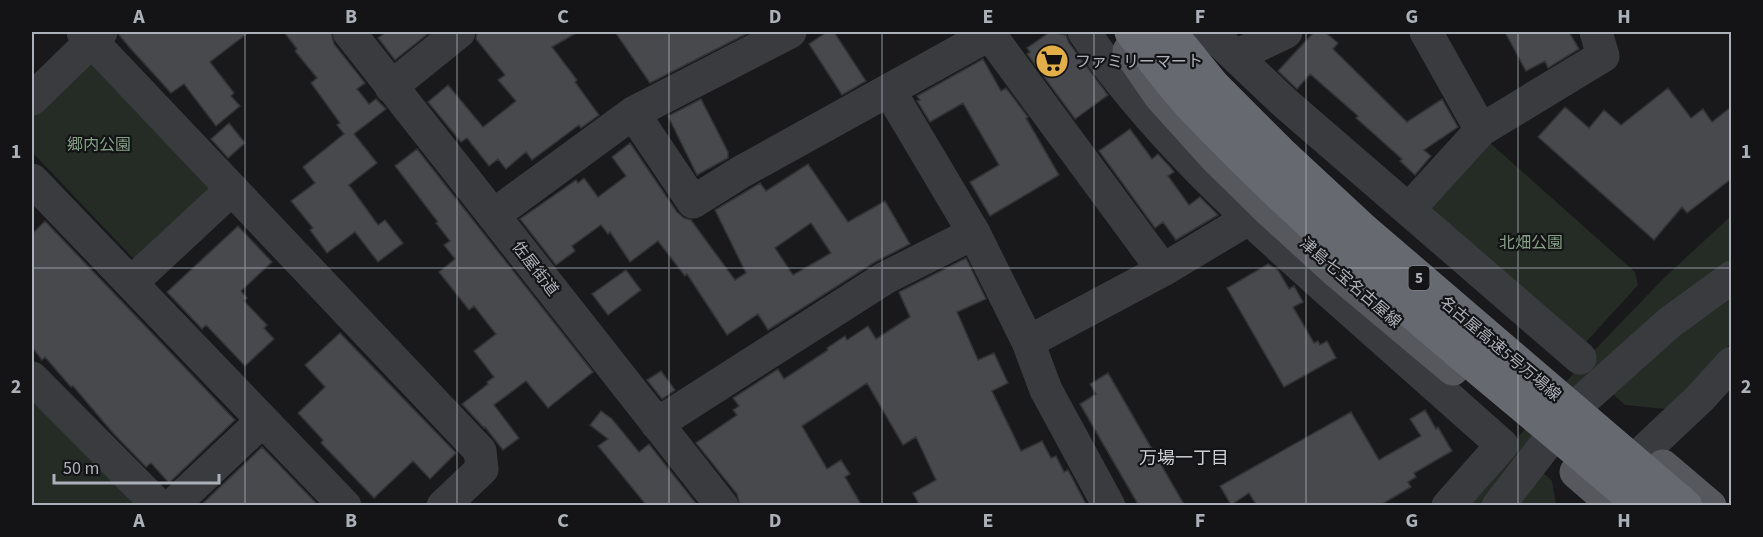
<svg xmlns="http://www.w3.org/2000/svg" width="1763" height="537" viewBox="0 0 1763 537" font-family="'Source Sans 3','Noto Sans JP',sans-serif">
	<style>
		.green { fill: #252c26 }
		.building { fill: #48494d; stroke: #333336; stroke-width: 1.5; fill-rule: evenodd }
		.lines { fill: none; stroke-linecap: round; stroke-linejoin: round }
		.minor { stroke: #3a3b3f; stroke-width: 33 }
		.major { stroke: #56585e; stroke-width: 33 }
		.major-bridge { stroke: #56585e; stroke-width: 33 }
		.highway-bridge { stroke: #666970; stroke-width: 33 }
		.grid { fill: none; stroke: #acb0b9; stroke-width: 1.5; stroke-opacity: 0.55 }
		.labels { text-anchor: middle; stroke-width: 4.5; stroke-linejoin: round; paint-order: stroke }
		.shield { fill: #141416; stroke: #7e8188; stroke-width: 1.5 }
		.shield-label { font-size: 15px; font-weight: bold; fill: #acb0b9 }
		.poi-label { font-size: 16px; fill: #acb0b9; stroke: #141416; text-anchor: start }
		.park-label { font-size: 16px; fill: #85a287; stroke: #141416 }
		.street-label { font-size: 16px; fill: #acb0b9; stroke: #141416 }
		.neighbourhood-label { font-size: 18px; fill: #cdcfd6; stroke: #141416 }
		.neatline { fill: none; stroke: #acb0b9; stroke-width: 2 }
		.grid-label { font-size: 20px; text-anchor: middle; font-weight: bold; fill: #acb0b9 }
	</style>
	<rect width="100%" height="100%" fill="#19191b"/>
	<path class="green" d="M 83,61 L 96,61 L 210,183 L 211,194 L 134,259 L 32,152 L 32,114 Z
		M 1490,143 L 1635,272 L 1638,285 L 1586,342 L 1427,212 Z
		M 1731,216 L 1731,262 L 1483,505 L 1458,506 L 1586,359 L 1664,278 Z
		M 1731,293 L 1731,343 L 1666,409 L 1625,405 L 1610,391 Z
		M 32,396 L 145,505 L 32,505 Z
		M 1540,470 L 1552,481 L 1556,505 L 1514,506 Z"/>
	<path class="building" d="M 119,32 L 249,32 L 210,62 L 234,93 L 231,96 L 240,106 L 216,126 L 184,84 L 171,93 L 130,48 L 119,35 Z
		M 284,32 L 331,32 L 334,44 L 365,83 L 357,89 L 369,104 L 376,99 L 386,109 L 354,134 L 377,163 L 349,185 L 378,225 L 385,220 L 403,243 L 378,262 L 355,232 L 327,253 L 310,230 L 313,228 L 291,201 L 315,183 L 303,167 L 344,134 L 337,125 L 340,123 L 311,83 L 317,78 L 295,51 L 297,49 Z
		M 386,32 L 430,32 L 395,60 L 378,38 Z
		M 477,32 L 578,32 L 552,47 L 577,80 L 575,82 L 599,115 L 581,128 L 579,125 L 532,160 L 526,152 L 506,169 L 498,159 L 489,166 L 467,138 L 461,142 L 428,102 L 448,85 L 483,127 L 516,101 L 498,80 L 505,75 L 476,39 Z
		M 615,32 L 750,32 L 650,83 Z
		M 827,32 L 834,32 L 866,81 L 842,95 L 809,44 Z
		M 1050,32 L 1066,35 L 1069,43 L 1108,95 L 1075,119 L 1027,54 L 1030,52 L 1027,48 Z
		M 1314,32 L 1325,32 L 1338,43 L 1333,49 L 1407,122 L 1442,99 L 1458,127 L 1424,150 L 1431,156 L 1415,175 L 1400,161 L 1402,159 L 1356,118 L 1358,116 L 1310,74 L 1297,89 L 1278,71 Z
		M 1505,32 L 1569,32 L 1579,49 L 1548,68 L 1545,61 L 1526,71 Z
		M 983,59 L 1001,91 L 1006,88 L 1028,117 L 1026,118 L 1059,175 L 990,216 L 970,182 L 999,165 L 963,103 L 930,122 L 917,101 L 920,100 L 917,96 Z
		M 1668,88 L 1691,118 L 1703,109 L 1712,122 L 1731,107 L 1731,179 L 1687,213 L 1682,207 L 1654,240 L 1538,137 L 1565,107 L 1589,128 L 1604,110 L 1621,125 Z
		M 701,99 L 728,152 L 728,158 L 697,175 L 668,116 Z
		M 229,123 L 245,143 L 228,158 L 211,139 Z
		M 1130,129 L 1152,159 L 1158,154 L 1171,168 L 1174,172 L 1168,176 L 1189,205 L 1200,197 L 1218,215 L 1176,240 L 1163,222 L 1155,228 L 1099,151 Z
		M 630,143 L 677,212 L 684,218 L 691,220 L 735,280 L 746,273 L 715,210 L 760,183 L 766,191 L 808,164 L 848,222 L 885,201 L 910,244 L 875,262 L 768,330 L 758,314 L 727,335 L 687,274 L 685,276 L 658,241 L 630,262 L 610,232 L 608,234 L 601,225 L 572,246 L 575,251 L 556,265 L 520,219 L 576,180 L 578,183 L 584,178 L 598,197 L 626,176 L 612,157 ZM 811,223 L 831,253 L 793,275 L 775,248 Z
		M 417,149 L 593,372 L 548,408 L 526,381 L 494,405 L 519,438 L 503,450 L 485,427 L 484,428 L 462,404 L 488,384 L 487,382 L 494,377 L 474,351 L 496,334 L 474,306 L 469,310 L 439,272 L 455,259 L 444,245 L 450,241 L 436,223 L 438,222 L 395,166 Z
		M 45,221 L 235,420 L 169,483 L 151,463 L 146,467 L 113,433 L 73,386 L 71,387 L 45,357 L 42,360 L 32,347 L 32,234 Z
		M 238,226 L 272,262 L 241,291 L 247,298 L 244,301 L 267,325 L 264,328 L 274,339 L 245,366 L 206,325 L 202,329 L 167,292 Z
		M 966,258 L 986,299 L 957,312 L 978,360 L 994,353 L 1008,383 L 992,391 L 1021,451 L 1042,441 L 1051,458 L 1056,456 L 1064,472 L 1068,470 L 1087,506 L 920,506 L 913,493 L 936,480 L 916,437 L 903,445 L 867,383 L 802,426 L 827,469 L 841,460 L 850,474 L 845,477 L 862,506 L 740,506 L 737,494 L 696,443 L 737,415 L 733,410 L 739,406 L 733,398 L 778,369 L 784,379 L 828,350 L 827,348 L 845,336 L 847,340 L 868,326 L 876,339 L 910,317 L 899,292 Z
		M 1268,264 L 1278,270 L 1289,289 L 1294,286 L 1303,302 L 1293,307 L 1314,343 L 1318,341 L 1320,345 L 1327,341 L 1336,358 L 1284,387 L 1227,288 Z
		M 626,270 L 641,290 L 608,315 L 592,294 Z
		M 340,333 L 456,453 L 430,479 L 413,461 L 374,498 L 321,443 L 323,440 L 298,413 L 325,387 L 305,365 Z
		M 661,371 L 675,390 L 662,399 L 647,380 Z
		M 1108,373 L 1185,506 L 1139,506 L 1080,404 L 1096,394 L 1090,384 Z
		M 1425,410 L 1436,429 L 1438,427 L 1452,451 L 1414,473 L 1416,477 L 1408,482 L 1411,487 L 1379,506 L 1257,506 L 1249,493 L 1231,505 L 1220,486 L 1351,412 L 1379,460 L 1421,436 L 1410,419 Z
		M 601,411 L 612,419 L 639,452 L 649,444 L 698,506 L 647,506 L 598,446 L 608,439 L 590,425 Z
		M 262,447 L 319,506 L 200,506 Z"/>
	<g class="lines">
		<path class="minor" d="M 83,32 L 480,451 L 482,469 L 443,506
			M 349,32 L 722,506
			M 988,32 L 1163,270 L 1028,342
			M 1084,32 C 1150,129 1237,209 1324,287 C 1383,340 1443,392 1502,445 L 1448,506
			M 1210,32 L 1285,103 L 1580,358
			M 1426,32 L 1481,130
			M 1236,56 L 1286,32
			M 391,87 L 459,32
			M 889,90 L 974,233 L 1028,342 L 1046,390 L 1109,506
			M 32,99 L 101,32
			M 633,113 L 693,202 L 741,172 L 990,34
			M 32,180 L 345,506
			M 1409,209 L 1481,130 L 1603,56 L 1596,32
			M 495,214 L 633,113 L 790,32
			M 1163,270 L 1248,219
			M 131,283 L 232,189
			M 32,378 L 159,506
			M 657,424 L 885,278 L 974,233
			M 1645,450 L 1700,398 L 1732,363
			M 172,506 L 262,421
			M 1498,506 L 1574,408 L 1669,323 L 1732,277"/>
		<path class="major" d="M 1663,466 L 1710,506
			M 1576,472 L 1615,506"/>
		<path class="major-bridge" d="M 1129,51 L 1160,96 L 1215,157 L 1270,211 L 1336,271 L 1453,369"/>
		<path class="highway-bridge" d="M 1131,32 C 1152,57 1171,85 1194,109 C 1331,254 1490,376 1641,506
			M 1170,32 L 1213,85 L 1280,152 L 1364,230 L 1686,506"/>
	</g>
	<path class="grid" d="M 245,32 L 245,506M 457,32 L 457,506M 669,32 L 669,506M 882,32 L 882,506M 1094,32 L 1094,506M 1306,32 L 1306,506M 1518,32 L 1518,506M 32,268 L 1732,268"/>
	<defs>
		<symbol id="supermarket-disc" viewBox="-11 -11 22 22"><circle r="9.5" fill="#e3af48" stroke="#141416"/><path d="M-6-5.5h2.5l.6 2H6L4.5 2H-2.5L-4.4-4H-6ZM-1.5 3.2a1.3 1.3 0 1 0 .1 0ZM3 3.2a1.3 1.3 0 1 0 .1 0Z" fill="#111"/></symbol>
	</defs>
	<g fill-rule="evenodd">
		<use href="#supermarket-disc" x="1033" y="42" width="38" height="38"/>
	</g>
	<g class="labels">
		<rect class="shield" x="1408.5" y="266" width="21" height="24" rx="4.5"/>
		<g class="shield-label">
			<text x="1419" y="283">5</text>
		</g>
		<g class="poi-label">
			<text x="1075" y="67">ファミリーマート</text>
		</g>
		<g class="park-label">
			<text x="99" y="150">郷内公園</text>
			<text x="1531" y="248">北畑公園</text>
		</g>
		<g class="street-label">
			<text transform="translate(536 268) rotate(52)" y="6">佐屋街道</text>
			<text transform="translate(1351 282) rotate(41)" y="6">津島七宝名古屋線</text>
			<text transform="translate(1501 348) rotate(40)" y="6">名古屋高速5号万場線</text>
		</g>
		<g class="neighbourhood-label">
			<text x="1184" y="464">万場一丁目</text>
		</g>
	</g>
	<rect width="1763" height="537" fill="none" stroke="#141416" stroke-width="66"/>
	<path d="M54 474v9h165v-9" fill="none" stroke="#acb0b9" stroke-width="3"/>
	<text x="63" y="474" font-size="18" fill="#acb0b9" stroke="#141416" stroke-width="4.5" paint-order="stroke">50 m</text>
	<rect x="33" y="33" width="1697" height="471" class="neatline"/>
	<g class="grid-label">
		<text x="139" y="23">A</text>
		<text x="351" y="23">B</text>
		<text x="563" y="23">C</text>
		<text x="775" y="23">D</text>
		<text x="988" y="23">E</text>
		<text x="1200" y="23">F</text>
		<text x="1412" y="23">G</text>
		<text x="1624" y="23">H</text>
		<text x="16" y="158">1</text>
		<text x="1746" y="158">1</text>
		<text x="16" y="393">2</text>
		<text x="1746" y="393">2</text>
		<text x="139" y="527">A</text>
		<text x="351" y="527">B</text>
		<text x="563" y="527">C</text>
		<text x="775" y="527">D</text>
		<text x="988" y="527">E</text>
		<text x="1200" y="527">F</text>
		<text x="1412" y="527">G</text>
		<text x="1624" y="527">H</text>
	</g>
</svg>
